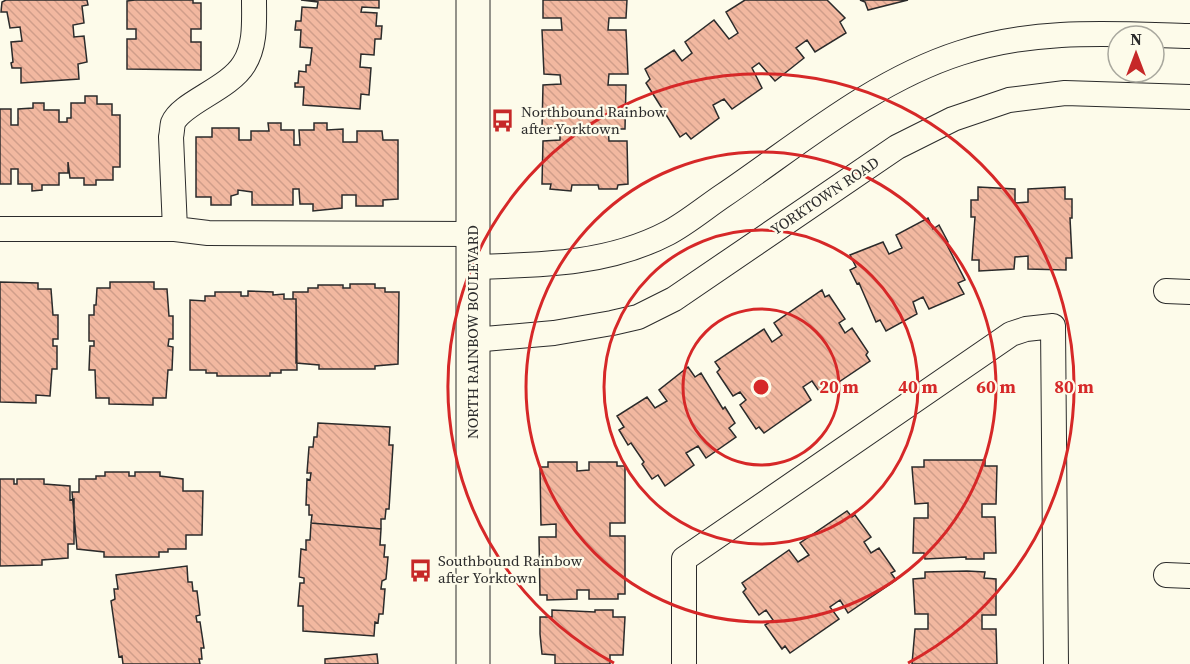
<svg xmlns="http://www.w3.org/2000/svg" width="1190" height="664" viewBox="0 0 1190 664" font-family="'Source Serif 4',serif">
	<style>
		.building { fill: url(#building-back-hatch); stroke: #2b2b2b; stroke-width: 1.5 }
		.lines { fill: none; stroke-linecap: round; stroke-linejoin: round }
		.minor-casing { stroke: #2b2b2b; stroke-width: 26 }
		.primary-casing { stroke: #2b2b2b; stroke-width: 35 }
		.minor { stroke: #fdfbea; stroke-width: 24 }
		.primary { stroke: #fdfbea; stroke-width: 33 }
		.ring { fill: none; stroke: #d62828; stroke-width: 3 }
		.labels { text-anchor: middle; stroke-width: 4.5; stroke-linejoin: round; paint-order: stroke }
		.poi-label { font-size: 15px; fill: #2b2b2b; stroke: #fdfbea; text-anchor: start }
		.street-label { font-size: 15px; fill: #2b2b2b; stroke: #fdfbea }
		.centre { fill: #d62828; stroke: #fdfbea; stroke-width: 3 }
		.ring-label { font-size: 18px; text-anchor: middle; font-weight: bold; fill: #d62828; stroke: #fdfbea; stroke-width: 4.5; stroke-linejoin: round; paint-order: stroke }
	</style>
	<defs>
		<pattern id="building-back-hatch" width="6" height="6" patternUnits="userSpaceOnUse" patternTransform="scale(1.5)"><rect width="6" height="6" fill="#f2b8a0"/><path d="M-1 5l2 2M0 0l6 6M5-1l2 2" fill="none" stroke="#d09e8a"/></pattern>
	</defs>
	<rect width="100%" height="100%" fill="#fdfbea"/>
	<path class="building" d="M 6,0 L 87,0 L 88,5 L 82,6 L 84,23 L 73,25 L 74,37 L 84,36 L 87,62 L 78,64 L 79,79 L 21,83 L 21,68 L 12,68 L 11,63 L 13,62 L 11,42 L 22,41 L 20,27 L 10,28 L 7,12 L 1,12 L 2,2 Z
		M 135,0 L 193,0 L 193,3 L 201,3 L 201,29 L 191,29 L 191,42 L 201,42 L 201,70 L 127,69 L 127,39 L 136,39 L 136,29 L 127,29 L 127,1 Z
		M 301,0 L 379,0 L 379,8 L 362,7 L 361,12 L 377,13 L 376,26 L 382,26 L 381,39 L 375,39 L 374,55 L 361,54 L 360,67 L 371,68 L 369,95 L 361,94 L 360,109 L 303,105 L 304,87 L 295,87 L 295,83 L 298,83 L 299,71 L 306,72 L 306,65 L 310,65 L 312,48 L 300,47 L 301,30 L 295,30 L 296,21 L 301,21 L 302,7 L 317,8 L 318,2 Z
		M 543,0 L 627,0 L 626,18 L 609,18 L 608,30 L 626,30 L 628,74 L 609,74 L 608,85 L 626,85 L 625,129 L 608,129 L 609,141 L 627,141 L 628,184 L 618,185 L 617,189 L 599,189 L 598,185 L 572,185 L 571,191 L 550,189 L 551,184 L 542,184 L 543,141 L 560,140 L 560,128 L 542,129 L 543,85 L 561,84 L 560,75 L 544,74 L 542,30 L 562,30 L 561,18 L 543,18 Z
		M 745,0 L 827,0 L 845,18 L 840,22 L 846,33 L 815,52 L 807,40 L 796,48 L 804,58 L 775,81 L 759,63 L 752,68 L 762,88 L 732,109 L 724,99 L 713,105 L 719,118 L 691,139 L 686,133 L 680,137 L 646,83 L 650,79 L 645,69 L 674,50 L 682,61 L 692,53 L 685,42 L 714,20 L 729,39 L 738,33 L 726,12 Z
		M 860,0 L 908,0 L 868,10 L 865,2 Z
		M 85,96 L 97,96 L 97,104 L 112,104 L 112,115 L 120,115 L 120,167 L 113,167 L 113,180 L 96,180 L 96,185 L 84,185 L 84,178 L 70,178 L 68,162 L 68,173 L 59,173 L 59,185 L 42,185 L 42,190 L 32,191 L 32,184 L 18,184 L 18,169 L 11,169 L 11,184 L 0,184 L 0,109 L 11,109 L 11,125 L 18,125 L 18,109 L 33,108 L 33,103 L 44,103 L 44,110 L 59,110 L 59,122 L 67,122 L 67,118 L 71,118 L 71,103 L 85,103 Z
		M 268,123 L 281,123 L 281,130 L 294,130 L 294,145 L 300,145 L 299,130 L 314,130 L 314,123 L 327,123 L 327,130 L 343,129 L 343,142 L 357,142 L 357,131 L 382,131 L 383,140 L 398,140 L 398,199 L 383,200 L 383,206 L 356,206 L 356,195 L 342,195 L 342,208 L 313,211 L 313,204 L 300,204 L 299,189 L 293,189 L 293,205 L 252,205 L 252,192 L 238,190 L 238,194 L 231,196 L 231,205 L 211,205 L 211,197 L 196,197 L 196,137 L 212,137 L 212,128 L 239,128 L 239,140 L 251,140 L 251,131 L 269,131 Z
		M 978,187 L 1015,189 L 1015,203 L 1028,202 L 1028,189 L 1065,187 L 1065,199 L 1072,199 L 1072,218 L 1070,218 L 1072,258 L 1066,258 L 1066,270 L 1028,269 L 1028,256 L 1015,257 L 1014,269 L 979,271 L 979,260 L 972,260 L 975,217 L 971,217 L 971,200 L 978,200 Z
		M 928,218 L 933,229 L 939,225 L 948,242 L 946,243 L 965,280 L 958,283 L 964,294 L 929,309 L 923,297 L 913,302 L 917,314 L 886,331 L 880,320 L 876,322 L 859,283 L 857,284 L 850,270 L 856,267 L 850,255 L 883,242 L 889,254 L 902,248 L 896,235 Z
		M 0,282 L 38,283 L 38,289 L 51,289 L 53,315 L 58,315 L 58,339 L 53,339 L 53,346 L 57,346 L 57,369 L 52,369 L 50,396 L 36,395 L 36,403 L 0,402 Z
		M 110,282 L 154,282 L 154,289 L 167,289 L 169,316 L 173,316 L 173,339 L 169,339 L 168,346 L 173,347 L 172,370 L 168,370 L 166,398 L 153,398 L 153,405 L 109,404 L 109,398 L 96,398 L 95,370 L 89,370 L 90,346 L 94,346 L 94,341 L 89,341 L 89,315 L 94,315 L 94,305 L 96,305 L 97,288 L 110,288 Z
		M 350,284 L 375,284 L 375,288 L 385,288 L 385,292 L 399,292 L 398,364 L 375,366 L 375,369 L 319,369 L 319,365 L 296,363 L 296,299 L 293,299 L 293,292 L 308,292 L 308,288 L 318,288 L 318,285 L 343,285 L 343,288 L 350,288 Z
		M 822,290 L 825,297 L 829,295 L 845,319 L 839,323 L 845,333 L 852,328 L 868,352 L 866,355 L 870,361 L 821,394 L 812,381 L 803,387 L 811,400 L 764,433 L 759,427 L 756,429 L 740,405 L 746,400 L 740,392 L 733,396 L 717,372 L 720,369 L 715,362 L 764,329 L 772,342 L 782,335 L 774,323 Z
		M 248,291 L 273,292 L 273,295 L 284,294 L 284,299 L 296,299 L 297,370 L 281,370 L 281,373 L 270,373 L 270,376 L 217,376 L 217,373 L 206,373 L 206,370 L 190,370 L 190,300 L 205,301 L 205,296 L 215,296 L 215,292 L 241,292 L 241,296 L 248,296 Z
		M 688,367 L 695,377 L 701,373 L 723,409 L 725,407 L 735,423 L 729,428 L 736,437 L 706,458 L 698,446 L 686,453 L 694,465 L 665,486 L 658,475 L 652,479 L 642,464 L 644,462 L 631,443 L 628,445 L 619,430 L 624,427 L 617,416 L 647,397 L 655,408 L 667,401 L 659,390 Z
		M 318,423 L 390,427 L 389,445 L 393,445 L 389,509 L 386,509 L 385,519 L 381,519 L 381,529 L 311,523 L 312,515 L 309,515 L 309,505 L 306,505 L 307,479 L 310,480 L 311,473 L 307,473 L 309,447 L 313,447 L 314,437 L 317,437 Z
		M 924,460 L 985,460 L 985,466 L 997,466 L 996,504 L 982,504 L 982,517 L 995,517 L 996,553 L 984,553 L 984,559 L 966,559 L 966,557 L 925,559 L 924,553 L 913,553 L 914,518 L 928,518 L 928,503 L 915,504 L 912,467 L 924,467 Z
		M 548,462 L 577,462 L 577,471 L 589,470 L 589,462 L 617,462 L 617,466 L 625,466 L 625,523 L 610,523 L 610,536 L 625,536 L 625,594 L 618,594 L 618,599 L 589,599 L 589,590 L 577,590 L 577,599 L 547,600 L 547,595 L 540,595 L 539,537 L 556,537 L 556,524 L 541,525 L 540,467 L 548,467 Z
		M 105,472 L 129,472 L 129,476 L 135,476 L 135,472 L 160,472 L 160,476 L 183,479 L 183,491 L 203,491 L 202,535 L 186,535 L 186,549 L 168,549 L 168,552 L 159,552 L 159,557 L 104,557 L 104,552 L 77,549 L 72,492 L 79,492 L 79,479 L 96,479 L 96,476 L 105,476 Z
		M 0,479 L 14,479 L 14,484 L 17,484 L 17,479 L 44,479 L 44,484 L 70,486 L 70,500 L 74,499 L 74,544 L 68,544 L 68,558 L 42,560 L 42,565 L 0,566 Z
		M 847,511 L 852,517 L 855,515 L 871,537 L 864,542 L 871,553 L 879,548 L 895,571 L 891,573 L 896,580 L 848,613 L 840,600 L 830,607 L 839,619 L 790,653 L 785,646 L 782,649 L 765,625 L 773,620 L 766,610 L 759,615 L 743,592 L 746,589 L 742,583 L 789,550 L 798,562 L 809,555 L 800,543 Z
		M 311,523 L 381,529 L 380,545 L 385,545 L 384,557 L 388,557 L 386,579 L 382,581 L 381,589 L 385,589 L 383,614 L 379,614 L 378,623 L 375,622 L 374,636 L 303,631 L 303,606 L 298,606 L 300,583 L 304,583 L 304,578 L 299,577 L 301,549 L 306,550 L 306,540 L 310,540 Z
		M 187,566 L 188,582 L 192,582 L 193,591 L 197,591 L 200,615 L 196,616 L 197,622 L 200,622 L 204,648 L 201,648 L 202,659 L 199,659 L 200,664 L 123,664 L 122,656 L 119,657 L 111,601 L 115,599 L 114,589 L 118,589 L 116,575 Z
		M 967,571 L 985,572 L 984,578 L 996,579 L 996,615 L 982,615 L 982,629 L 996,629 L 997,664 L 912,664 L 915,629 L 928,629 L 928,614 L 915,614 L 913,579 L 925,578 L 925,572 Z
		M 552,610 L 595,612 L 595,610 L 613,610 L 613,617 L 625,617 L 623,655 L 610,655 L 610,664 L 555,664 L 555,655 L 542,654 L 540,634 L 540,617 L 552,617 Z
		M 377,654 L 378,664 L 325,664 L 325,659 Z"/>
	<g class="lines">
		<defs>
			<path id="minor" d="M 0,229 L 175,229 L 208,233 L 473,234
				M 175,229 L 171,137 C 172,133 172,127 173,123 C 181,103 229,89 244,64 C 256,45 254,21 254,0
				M 473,267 C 539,265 607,265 668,233 C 687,223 706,207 724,195 C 799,144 873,81 960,53 C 1035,28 1113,34 1190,36
				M 1166,291 L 1190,292
				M 473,340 L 554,333 L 612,323 L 638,317 L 674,299 L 897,147 L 953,119 L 1009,100 L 1065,93 L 1190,97
				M 1166,575 L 1190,576
				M 684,664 L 684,559 L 1011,334 L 1026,329 L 1053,326 L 1056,664"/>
			<path id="primary" d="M 473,0 L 473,664"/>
		</defs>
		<use href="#minor" class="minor-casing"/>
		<use href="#primary" class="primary-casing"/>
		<use href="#minor" class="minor"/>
		<use href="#primary" class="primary"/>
	</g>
	<g class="ring">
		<circle cx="761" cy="387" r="78"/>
		<circle cx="761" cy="387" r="157"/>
		<circle cx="761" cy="387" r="235"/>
		<path d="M614 663A313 313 0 1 1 908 663"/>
	</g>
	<defs>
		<symbol id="bus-bare" viewBox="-9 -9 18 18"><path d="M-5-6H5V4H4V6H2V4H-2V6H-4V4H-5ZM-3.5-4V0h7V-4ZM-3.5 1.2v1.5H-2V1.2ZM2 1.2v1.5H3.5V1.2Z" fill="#c62828" stroke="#fdfbea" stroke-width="2.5" paint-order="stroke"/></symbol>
	</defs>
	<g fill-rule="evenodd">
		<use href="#bus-bare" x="486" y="104" width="33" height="33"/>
		<use href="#bus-bare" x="404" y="554" width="33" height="33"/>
	</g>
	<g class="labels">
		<g class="poi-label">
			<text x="521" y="117">Northbound Rainbow<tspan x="521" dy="17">after Yorktown</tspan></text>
			<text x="438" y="566">Southbound Rainbow<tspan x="438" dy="17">after Yorktown</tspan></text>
		</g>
		<g class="street-label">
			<text transform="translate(825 196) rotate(-34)" y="5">YORKTOWN ROAD</text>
			<text transform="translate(473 332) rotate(-90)" y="5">NORTH RAINBOW BOULEVARD</text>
		</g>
	</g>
	<circle cx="761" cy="387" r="9" class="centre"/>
	<g class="ring-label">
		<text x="839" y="393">20 m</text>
		<text x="918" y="393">40 m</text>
		<text x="996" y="393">60 m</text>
		<text x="1074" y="393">80 m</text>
	</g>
	<g transform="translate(1136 54)"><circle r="28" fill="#fdfbea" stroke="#a9a89e" stroke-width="1.5"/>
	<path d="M0-4.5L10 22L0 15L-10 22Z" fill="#c62828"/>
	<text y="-9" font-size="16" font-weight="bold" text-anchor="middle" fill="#2b2b2b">N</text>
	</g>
</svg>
